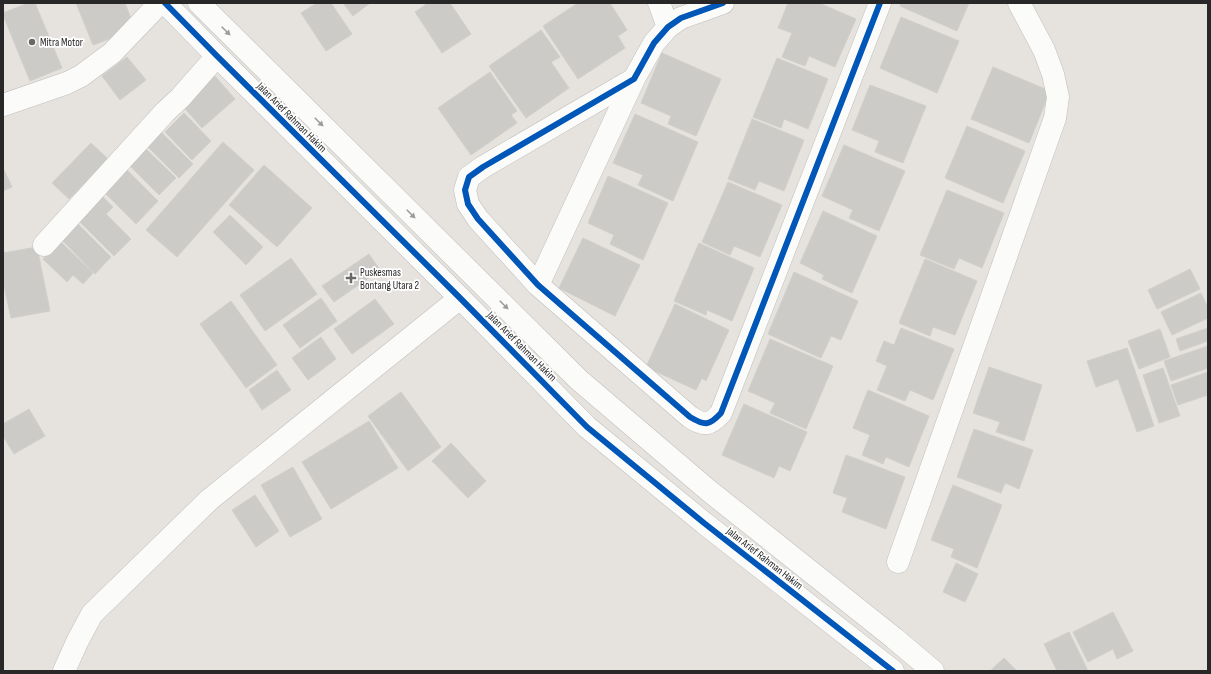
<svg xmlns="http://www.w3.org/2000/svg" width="1211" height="674" viewBox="0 0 1211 674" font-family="'Sofia Sans Condensed',sans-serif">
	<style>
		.building { fill: #cdcbc8; stroke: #d1cfca }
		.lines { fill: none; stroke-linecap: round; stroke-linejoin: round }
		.street-casing { stroke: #c0bfbf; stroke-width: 23 }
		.secondary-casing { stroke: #c0bfbf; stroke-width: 23 }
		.street { stroke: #fbfbfa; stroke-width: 22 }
		.secondary { stroke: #fbfbfa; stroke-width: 22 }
		.cycleway-casing { stroke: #fff; stroke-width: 8 }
		.cycleway { stroke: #0057b8; stroke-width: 6 }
		.oneway { fill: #9c9c9c }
		.poi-dot { fill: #6a6968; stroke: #fff; stroke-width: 1.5 }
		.labels { text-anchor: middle; stroke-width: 3.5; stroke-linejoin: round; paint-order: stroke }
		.poi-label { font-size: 11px; fill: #282828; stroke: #fff; text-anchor: start }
		.street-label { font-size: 11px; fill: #282828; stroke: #fff }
	</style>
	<rect width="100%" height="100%" fill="#e6e3de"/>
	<path class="building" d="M 28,3 L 35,3 L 62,68 L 30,81 L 3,15 L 3,13 Z
		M 76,3 L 125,3 L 135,29 L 93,45 Z
		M 317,3 L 331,3 L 352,34 L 326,51 L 301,13 Z
		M 343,3 L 370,3 L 353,16 Z
		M 428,3 L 450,3 L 471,34 L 442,53 L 415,12 Z
		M 578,3 L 610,3 L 627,30 L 618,36 L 625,48 L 578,79 L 543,26 Z
		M 788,3 L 819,3 L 856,19 L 835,67 L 809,56 L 805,66 L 782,57 L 792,33 L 778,28 Z
		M 901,3 L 969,3 L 957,31 L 900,6 Z
		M 901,17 L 959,41 L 937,93 L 880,68 Z
		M 541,30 L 560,57 L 551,62 L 569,88 L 526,118 L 489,66 Z
		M 662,53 L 721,79 L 696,136 L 668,124 L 671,116 L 641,103 Z
		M 127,57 L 146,80 L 120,100 L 102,76 Z
		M 777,58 L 828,79 L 808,129 L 784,119 L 781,128 L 753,117 Z
		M 993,67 L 1050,91 L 1029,143 L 971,119 Z
		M 490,72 L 517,111 L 511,115 L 517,123 L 471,155 L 438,108 Z
		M 213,74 L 235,99 L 202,128 L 180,103 Z
		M 870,85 L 926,106 L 903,163 L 875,152 L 879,141 L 852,130 Z
		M 184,113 L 211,141 L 192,160 L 165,132 Z
		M 635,114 L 698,142 L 673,201 L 638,185 L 643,175 L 613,163 Z
		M 752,119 L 804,140 L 784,191 L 759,181 L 755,190 L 728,179 Z
		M 967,126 L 1025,151 L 1003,203 L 945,178 Z
		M 159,130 L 193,164 L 179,178 L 145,144 Z
		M 223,142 L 254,170 L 177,257 L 146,230 Z
		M 91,143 L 108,159 L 69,199 L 52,183 Z
		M 844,145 L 905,171 L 879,231 L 849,218 L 853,210 L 822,196 Z
		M 146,149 L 176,178 L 159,195 L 130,166 Z
		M 264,165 L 312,208 L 277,247 L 229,205 Z
		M 3,168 L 12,187 L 3,191 Z
		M 125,168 L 158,201 L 136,224 L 103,191 Z
		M 608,176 L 668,203 L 643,260 L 610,244 L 614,235 L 588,223 Z
		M 728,182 L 782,205 L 760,257 L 734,246 L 730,255 L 702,242 Z
		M 947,190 L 1004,213 L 982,268 L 959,258 L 954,269 L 920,255 Z
		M 101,195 L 113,207 L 106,214 L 131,239 L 114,256 L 77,219 Z
		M 823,211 L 877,236 L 852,293 L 822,279 L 824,275 L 800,263 Z
		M 230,215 L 263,247 L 246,265 L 213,232 Z
		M 77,223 L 111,257 L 95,274 L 61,239 Z
		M 583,238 L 640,265 L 615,316 L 559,288 Z
		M 60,241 L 93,273 L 83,284 L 73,275 L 67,282 L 43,259 Z
		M 699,243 L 754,268 L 732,321 L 707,310 L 706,315 L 674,301 Z
		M 37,247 L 50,311 L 11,318 L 3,281 L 3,253 Z
		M 369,254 L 380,270 L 334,302 L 322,286 Z
		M 291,258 L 317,294 L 265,331 L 240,295 Z
		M 925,259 L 977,281 L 955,335 L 933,327 L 930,336 L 899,323 Z
		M 1190,269 L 1200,289 L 1157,309 L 1148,290 Z
		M 794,272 L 858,301 L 841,340 L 831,336 L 821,358 L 768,334 Z
		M 1201,293 L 1208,308 L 1208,318 L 1172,335 L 1161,312 Z
		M 321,298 L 337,321 L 300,348 L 283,325 Z
		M 375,299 L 394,324 L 352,354 L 334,329 Z
		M 231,301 L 277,365 L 246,388 L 200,324 Z
		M 675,304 L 729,330 L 706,381 L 702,378 L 696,390 L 646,367 Z
		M 901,328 L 954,349 L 933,400 L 910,390 L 905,401 L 877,390 L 887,366 L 876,361 L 884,341 L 894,345 Z
		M 1208,328 L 1208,341 L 1180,351 L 1176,339 Z
		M 1160,329 L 1170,357 L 1139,369 L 1128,341 Z
		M 321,337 L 336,359 L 308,380 L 292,358 Z
		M 770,339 L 833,366 L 806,429 L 770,413 L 775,403 L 748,391 Z
		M 1208,346 L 1208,368 L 1171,381 L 1164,361 Z
		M 1127,348 L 1154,426 L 1137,432 L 1118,379 L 1096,387 L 1087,361 Z
		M 989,367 L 1042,385 L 1024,441 L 996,432 L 1000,422 L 973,413 Z
		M 1163,368 L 1180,416 L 1159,423 L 1143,375 Z
		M 277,370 L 291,390 L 262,410 L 249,390 Z
		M 1208,372 L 1208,395 L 1178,405 L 1171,385 Z
		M 868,390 L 929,416 L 909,467 L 886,457 L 883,464 L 862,455 L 870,435 L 853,428 Z
		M 401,392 L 441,447 L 408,471 L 368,416 Z
		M 744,404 L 807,432 L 790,471 L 779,466 L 774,478 L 722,455 Z
		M 29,409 L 45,436 L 14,454 L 3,436 L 3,424 Z
		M 369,421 L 398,468 L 331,509 L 302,462 Z
		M 974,429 L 1033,450 L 1019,489 L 1005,483 L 1001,493 L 957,477 Z
		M 451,443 L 486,481 L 468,498 L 432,461 Z
		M 846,455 L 905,477 L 886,529 L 842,512 L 847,498 L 833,493 Z
		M 293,467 L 322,519 L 290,537 L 261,485 Z
		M 953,485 L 1002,505 L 977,568 L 951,557 L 954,549 L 931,540 Z
		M 255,495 L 279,531 L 256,547 L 232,510 Z
		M 956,563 L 978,574 L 965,602 L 943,592 Z
		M 1113,612 L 1133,651 L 1117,659 L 1113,649 L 1088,662 L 1073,632 Z
		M 1069,632 L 1088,671 L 1057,671 L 1044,644 Z
		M 1004,658 L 1017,671 L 990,671 Z"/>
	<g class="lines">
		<defs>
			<path id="street" d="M 659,3 L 668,27
				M 723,3 L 681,18 L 668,27 L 654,43 L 634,79 L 483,167 L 469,177 L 465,190 L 468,204 L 478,219 L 538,285 L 690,417 C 705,426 709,426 721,413 L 880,3
				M 3,105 L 67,83 L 81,76 L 112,53 L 160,3
				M 44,245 L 165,112 L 180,98 L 217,56
				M 538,285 L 634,79
				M 898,562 L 1055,118 L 1058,97 L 1053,74 L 1044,50 L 1019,3
				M 64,671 L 78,640 L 92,614 L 209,500 L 460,298"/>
			<path id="secondary" d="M 165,3 L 217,56 L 460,298 L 587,427 L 704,523 L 893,671
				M 199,3 L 579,380 L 708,490 L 894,638 L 933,671"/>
		</defs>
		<use href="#street" class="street-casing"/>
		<use href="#secondary" class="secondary-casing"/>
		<use href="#street" class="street"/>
		<use href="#secondary" class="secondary"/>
		<defs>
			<path id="cycleway" d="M 165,3 L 217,56 L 460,298 L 587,427 L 704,523 L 893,671
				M 723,3 L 681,18 L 668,27 L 654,43 L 634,79 L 483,167 L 469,177 L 465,190 L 468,204 L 478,219 L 538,285 L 690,417 C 705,426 709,426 721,413 L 880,3"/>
		</defs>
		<use href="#cycleway" class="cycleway-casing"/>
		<use href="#cycleway" class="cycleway"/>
	</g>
	<defs><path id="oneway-solid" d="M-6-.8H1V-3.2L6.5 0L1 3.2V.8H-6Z"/></defs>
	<g class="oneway">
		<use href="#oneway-solid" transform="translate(226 31) rotate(45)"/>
		<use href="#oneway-solid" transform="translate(319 122) rotate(45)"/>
		<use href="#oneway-solid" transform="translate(411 214) rotate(45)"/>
		<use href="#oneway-solid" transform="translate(504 305) rotate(45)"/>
	</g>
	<g class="poi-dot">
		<circle cx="32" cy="42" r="4"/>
		<path d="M349 272h4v4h4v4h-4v4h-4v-4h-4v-4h4z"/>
	</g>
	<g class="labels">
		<g class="poi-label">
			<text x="40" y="46">Mitra Motor</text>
			<text x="360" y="276">Puskesmas<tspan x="360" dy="13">Bontang Utara 2</tspan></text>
		</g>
		<g class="street-label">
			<text transform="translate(292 117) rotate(45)" y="4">Jalan Arief Rahman Hakim</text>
			<text transform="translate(522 346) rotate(45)" y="4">Jalan Arief Rahman Hakim</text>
			<text transform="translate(765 558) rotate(38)" y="4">Jalan Arief Rahman Hakim</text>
		</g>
	</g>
	<rect width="1211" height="674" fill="none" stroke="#282828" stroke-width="8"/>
</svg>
